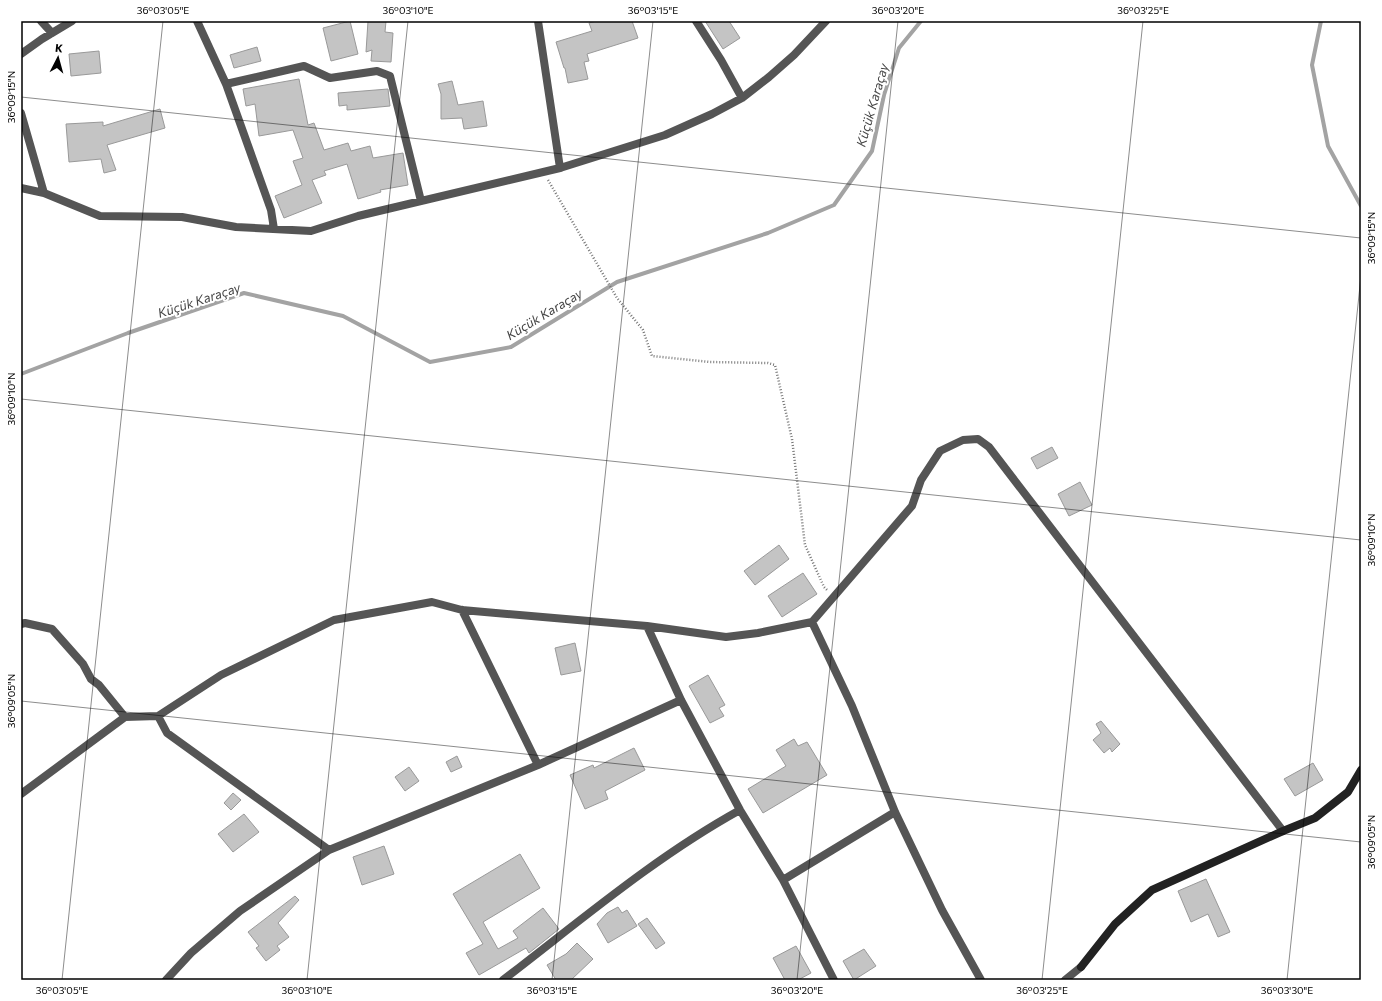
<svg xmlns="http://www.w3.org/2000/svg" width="1382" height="1001" viewBox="0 0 1382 1001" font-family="Commissioner,sans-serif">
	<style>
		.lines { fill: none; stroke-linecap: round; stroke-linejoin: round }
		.stream { stroke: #a3a3a3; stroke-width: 4 }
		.building { fill: #c4c4c4; stroke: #999 }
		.path { stroke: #777; stroke-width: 2.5; stroke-dasharray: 1 2; stroke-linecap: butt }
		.street { stroke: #555; stroke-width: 8 }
		.secondary { stroke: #222; stroke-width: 8 }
		.ticks { fill: none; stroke: #000; stroke-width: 1; stroke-opacity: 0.45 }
		.labels { text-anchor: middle; stroke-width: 4; stroke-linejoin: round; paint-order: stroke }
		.water-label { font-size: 13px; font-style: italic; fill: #444; stroke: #fff }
		.neatline { fill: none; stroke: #000; stroke-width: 1.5 }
		.ticks-label { font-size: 10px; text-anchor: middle; fill: #000 }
	</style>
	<rect width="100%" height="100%" fill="#fff"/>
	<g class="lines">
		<path class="stream" d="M 1321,21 L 1312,65 L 1328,146 L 1361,206
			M 21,374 L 128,333 L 244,293 L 343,316 L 430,362 L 511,347 L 617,282 L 768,233 L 834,205 L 872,151 L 884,95 L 899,48 L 921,21"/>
	</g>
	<path class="building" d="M 350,21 L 358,54 L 331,61 L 323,28 Z
		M 368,21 L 386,21 L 385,32 L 393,33 L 391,62 L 371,61 L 372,50 L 366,52 Z
		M 596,21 L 632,21 L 638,38 L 587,54 L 589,61 L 584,62 L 588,79 L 568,83 L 565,68 L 564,68 L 556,42 L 592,31 L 589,23 Z
		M 705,21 L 729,21 L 740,38 L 723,49 Z
		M 257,47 L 261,61 L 234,68 L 230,55 Z
		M 99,51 L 101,73 L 71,76 L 69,54 Z
		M 299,79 L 308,125 L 314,123 L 324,150 L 348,143 L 351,151 L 370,146 L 373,158 L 403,153 L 408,185 L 380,190 L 381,192 L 358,199 L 347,164 L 324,171 L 326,175 L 312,180 L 322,203 L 284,218 L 275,196 L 302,185 L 293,161 L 303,158 L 293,130 L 259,136 L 255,104 L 246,106 L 243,89 Z
		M 452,81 L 458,105 L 483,101 L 487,126 L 464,129 L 462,118 L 441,119 L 441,94 L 438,84 Z
		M 388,89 L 390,106 L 347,110 L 347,105 L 339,106 L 338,93 Z
		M 160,109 L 165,128 L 107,145 L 116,170 L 104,173 L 101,159 L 69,162 L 66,124 L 103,122 L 103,126 Z
		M 1052,447 L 1058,458 L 1037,469 L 1031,458 Z
		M 1080,482 L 1092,505 L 1069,516 L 1058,494 Z
		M 779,545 L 789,559 L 755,585 L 744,571 Z
		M 803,573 L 817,594 L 782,617 L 768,596 Z
		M 575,643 L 581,671 L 561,675 L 555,648 Z
		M 708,675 L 725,705 L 719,708 L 724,716 L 710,723 L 689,686 Z
		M 1101,721 L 1120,744 L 1112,752 L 1110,748 L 1104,753 L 1093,740 L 1101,733 L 1096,724 Z
		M 794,739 L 798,746 L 807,742 L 827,775 L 763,813 L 748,789 L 786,766 L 776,750 Z
		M 634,748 L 645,770 L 605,791 L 608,799 L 585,809 L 570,775 L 593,765 L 594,768 Z
		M 457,756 L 462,767 L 451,772 L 446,762 Z
		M 1313,763 L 1323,780 L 1295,796 L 1284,779 Z
		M 409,767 L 419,781 L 405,791 L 395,777 Z
		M 233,793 L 241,800 L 231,810 L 224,803 Z
		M 244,814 L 259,832 L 233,852 L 218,834 Z
		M 384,846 L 394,874 L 362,885 L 353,857 Z
		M 520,854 L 540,888 L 483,922 L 498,949 L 518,938 L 513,931 L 543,908 L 559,929 L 529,953 L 526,948 L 479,975 L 466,953 L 483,944 L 453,894 Z
		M 1206,879 L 1230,932 L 1218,937 L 1208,914 L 1191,922 L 1178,891 Z
		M 295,896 L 299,900 L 278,923 L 289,937 L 277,946 L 280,950 L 266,961 L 256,948 L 259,946 L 248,932 Z
		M 618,907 L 622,913 L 627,910 L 637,926 L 608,943 L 597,924 L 607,913 Z
		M 647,918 L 665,943 L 656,949 L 638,924 Z
		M 577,943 L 593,959 L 571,980 L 556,980 L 547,965 L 566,954 Z
		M 796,946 L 811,973 L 798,980 L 785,980 L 773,958 Z
		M 864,949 L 876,966 L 854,980 L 843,961 Z"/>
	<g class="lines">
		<path class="path" d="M 548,180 L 617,298 L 643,330 L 652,356 L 710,362 L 768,363 L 775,365 L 792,439 L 805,545 L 824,587 L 828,591"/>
		<path class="street" d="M 41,21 L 52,33
			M 197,21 L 226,84 L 271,210 L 274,229
			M 538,21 L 560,168
			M 696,21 L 721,60 L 742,98
			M 21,54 L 42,39 L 72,21
			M 226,84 L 304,66 L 330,78 L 377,71 L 390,76 L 421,201
			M 21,113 L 44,193
			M 21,188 L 44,193 L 100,216 L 182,217 L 236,227 L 311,231 L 358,216 L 560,168 L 665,135 L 712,114 L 742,98 L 769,77 L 794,55 L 826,21
			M 462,610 L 538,765
			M 812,622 L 852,706 L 895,812 L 942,910 L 981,980
			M 21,624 L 25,623 L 52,629 L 83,664 L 91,679 L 99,685 L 125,717
			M 647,626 L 726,637 L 758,633 L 812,622 L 912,506 L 921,480 L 940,451 L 963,440 L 978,439 L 989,447 L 1283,831
			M 21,794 L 125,717 L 158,716
			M 329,850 L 167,733 L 158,716 L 221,675 L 334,620 L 432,602 L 462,610 L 647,626 L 681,700 L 740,810 L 783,880 L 834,980
			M 783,880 L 895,812
			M 166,980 L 191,953 L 240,911 L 329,850 L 538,765 L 681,700
			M 503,980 C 580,921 655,857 740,810
			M 1065,980 L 1081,967"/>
		<path class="secondary" d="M 1081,967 L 1115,924 L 1152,890 L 1283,831 L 1315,818 L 1348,792 L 1361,770"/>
	</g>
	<path class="ticks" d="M 21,97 L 1361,238M 21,399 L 1361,540M 21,701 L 1361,842M 62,980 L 163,21M 307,980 L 408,21M 552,980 L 653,21M 797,980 L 898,21M 1042,980 L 1143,21M 1287,980 L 1361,276"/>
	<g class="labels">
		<g class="water-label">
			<text transform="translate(872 105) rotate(-74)" y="5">Küçük Karaçay</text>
			<text transform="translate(199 300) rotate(-18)" y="5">Küçük Karaçay</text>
			<text transform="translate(544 314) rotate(-31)" y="5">Küçük Karaçay</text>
		</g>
	</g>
	<rect width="1382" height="1001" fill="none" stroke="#ffffff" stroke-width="44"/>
	<g transform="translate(58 58) rotate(6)" stroke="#ffffff" stroke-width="3" paint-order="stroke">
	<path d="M0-3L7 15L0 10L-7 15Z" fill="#000000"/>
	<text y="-6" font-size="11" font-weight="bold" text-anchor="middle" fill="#000000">K</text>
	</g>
	<rect x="22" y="22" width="1338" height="957" class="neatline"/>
	<g class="ticks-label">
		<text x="163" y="14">36°03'05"E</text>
		<text x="408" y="14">36°03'10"E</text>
		<text x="653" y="14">36°03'15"E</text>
		<text x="898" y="14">36°03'20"E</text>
		<text x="1143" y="14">36°03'25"E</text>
		<text transform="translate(11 97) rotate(-90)" y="4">36°09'15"N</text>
		<text transform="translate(1371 238) rotate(-90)" y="4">36°09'15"N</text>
		<text transform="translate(11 399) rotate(-90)" y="4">36°09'10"N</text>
		<text transform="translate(1371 540) rotate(-90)" y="4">36°09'10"N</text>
		<text transform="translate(11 701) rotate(-90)" y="4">36°09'05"N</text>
		<text transform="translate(1371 842) rotate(-90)" y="4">36°09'05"N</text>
		<text x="62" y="994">36°03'05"E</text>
		<text x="307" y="994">36°03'10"E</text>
		<text x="552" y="994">36°03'15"E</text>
		<text x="797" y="994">36°03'20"E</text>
		<text x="1042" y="994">36°03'25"E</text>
		<text x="1287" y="994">36°03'30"E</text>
	</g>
</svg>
